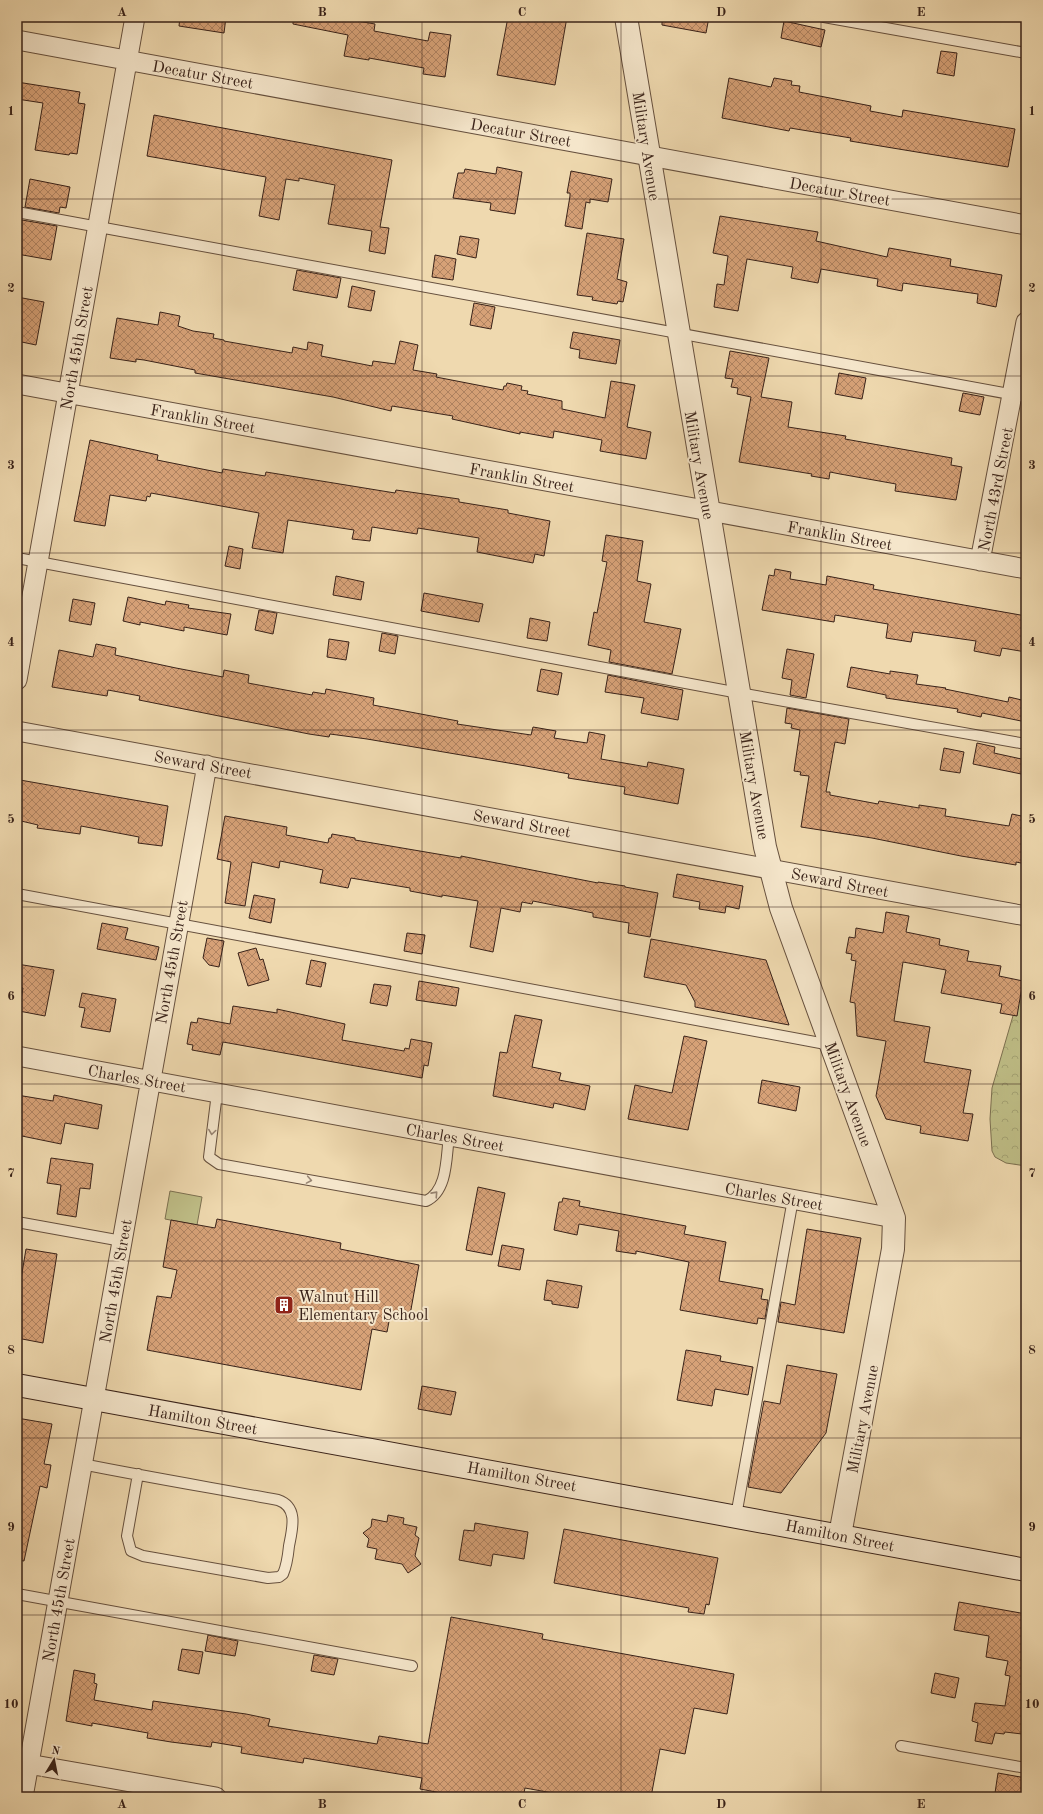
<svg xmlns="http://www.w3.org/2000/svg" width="1043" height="1814" viewBox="0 0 1043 1814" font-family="'Old Standard TT',serif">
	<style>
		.green { fill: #bfbe87; stroke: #7c7050 }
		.forest { fill: url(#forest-crowns); stroke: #7c7050 }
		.building { fill: url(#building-cross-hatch); stroke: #392219 }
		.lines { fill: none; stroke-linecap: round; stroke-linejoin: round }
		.service-casing { stroke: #66503e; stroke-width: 12 }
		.minor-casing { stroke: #66503e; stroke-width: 21 }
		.tertiary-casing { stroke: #66503e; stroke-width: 24 }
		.secondary-casing { stroke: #392219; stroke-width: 24 }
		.service { stroke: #f5e6cb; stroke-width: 10 }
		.minor { stroke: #f5e6cb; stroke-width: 19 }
		.tertiary { stroke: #f5e6cb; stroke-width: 22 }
		.secondary { stroke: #f5e6cb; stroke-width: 22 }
		.oneway { stroke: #978472 }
		.grid { fill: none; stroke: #392219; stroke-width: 1; stroke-opacity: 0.55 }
		.labels { text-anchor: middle; stroke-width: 4; stroke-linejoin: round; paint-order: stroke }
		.street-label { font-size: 16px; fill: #392219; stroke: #f5e6cb }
		.poi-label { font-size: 16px; fill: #392219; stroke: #f5e6cb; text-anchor: start }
		.neatline { fill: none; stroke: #392219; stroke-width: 1.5 }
		.grid-label { font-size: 13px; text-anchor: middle; font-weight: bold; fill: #392219 }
	</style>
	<defs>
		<pattern id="forest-crowns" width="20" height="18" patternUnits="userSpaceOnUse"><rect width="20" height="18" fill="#bfbe87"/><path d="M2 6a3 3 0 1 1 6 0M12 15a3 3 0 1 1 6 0" fill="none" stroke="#a5a374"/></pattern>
		<pattern id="building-cross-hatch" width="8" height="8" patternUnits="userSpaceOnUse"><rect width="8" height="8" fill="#d6a177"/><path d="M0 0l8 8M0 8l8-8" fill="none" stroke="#af8361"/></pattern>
	</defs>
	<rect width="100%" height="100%" fill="#efd9af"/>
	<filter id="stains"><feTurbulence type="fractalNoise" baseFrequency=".005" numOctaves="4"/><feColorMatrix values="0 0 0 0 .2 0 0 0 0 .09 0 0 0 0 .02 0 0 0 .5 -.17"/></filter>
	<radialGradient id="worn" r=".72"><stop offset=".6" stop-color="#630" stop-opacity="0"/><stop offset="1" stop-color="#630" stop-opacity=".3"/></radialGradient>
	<path class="green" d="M 170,1191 L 202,1197 L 197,1225 L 165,1219 Z"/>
	<path class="forest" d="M 1026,971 L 1026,1166 L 1006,1163 L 995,1157 L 992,1151 L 990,1119 L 992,1088 Z"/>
	<path class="building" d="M 180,17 L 226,17 L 224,33 L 179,26 Z
		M 293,17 L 334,17 L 375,24 L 374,31 L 428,41 L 430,32 L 451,35 L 445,77 L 423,74 L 424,68 L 369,58 L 369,60 L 344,56 L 348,35 L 293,24 Z
		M 508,17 L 567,17 L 555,85 L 497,75 Z
		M 662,17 L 709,17 L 706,33 L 662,25 Z
		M 784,21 L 825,30 L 821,47 L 781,38 Z
		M 941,51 L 957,53 L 954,76 L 937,73 Z
		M 729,78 L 771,87 L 774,78 L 792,81 L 791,85 L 800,86 L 799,92 L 871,106 L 870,111 L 902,117 L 903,110 L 1015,129 L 1008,167 L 850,141 L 851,138 L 790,128 L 789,131 L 722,118 Z
		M 17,82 L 80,92 L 78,103 L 85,104 L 77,154 L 70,153 L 69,155 L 35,150 L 43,103 L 17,99 Z
		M 154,115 L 392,160 L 380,227 L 389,228 L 385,254 L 369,251 L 372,231 L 328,224 L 335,185 L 299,178 L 299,181 L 286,179 L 279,220 L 259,216 L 266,177 L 147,156 Z
		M 497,167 L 522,172 L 515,214 L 490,210 L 491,203 L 453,198 L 458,173 L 464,173 L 465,169 L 496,174 Z
		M 571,171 L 612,179 L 608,202 L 590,199 L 590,203 L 586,202 L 582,229 L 565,226 L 570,196 L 570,193 L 567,193 Z
		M 30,179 L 70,187 L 66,208 L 60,207 L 59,213 L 25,207 Z
		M 720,216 L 818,232 L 816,241 L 887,257 L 889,248 L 951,259 L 950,266 L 1002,275 L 996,307 L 977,303 L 978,294 L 903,283 L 902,291 L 877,286 L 878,279 L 821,269 L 818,283 L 791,278 L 793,267 L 747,259 L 738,311 L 714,307 L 717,284 L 724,285 L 728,256 L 713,253 Z
		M 22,220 L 57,226 L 51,260 L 17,254 L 17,224 L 21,225 Z
		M 587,233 L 624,239 L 617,279 L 627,282 L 623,302 L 618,301 L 617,304 L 592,300 L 593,297 L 577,295 Z
		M 460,236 L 479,239 L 476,258 L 457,254 Z
		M 435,255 L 456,259 L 453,280 L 432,277 Z
		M 297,270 L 341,278 L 337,298 L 293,290 Z
		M 352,286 L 375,291 L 371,311 L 348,307 Z
		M 17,297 L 44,302 L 36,345 L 17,341 Z
		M 474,303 L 495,307 L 491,329 L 470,325 Z
		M 160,312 L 180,316 L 178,326 L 193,331 L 214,334 L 213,338 L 224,340 L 224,341 L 292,353 L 293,347 L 307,350 L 308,342 L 323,345 L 321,356 L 372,366 L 373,361 L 395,364 L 400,341 L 418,345 L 413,370 L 437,374 L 436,377 L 503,390 L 504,386 L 506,386 L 507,383 L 522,386 L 521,390 L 528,391 L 527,394 L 562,401 L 562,409 L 605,418 L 611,381 L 635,385 L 627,427 L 651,432 L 646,459 L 600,451 L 602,440 L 554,431 L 553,438 L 520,432 L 520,434 L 452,419 L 453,416 L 392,406 L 391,411 L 333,397 L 195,373 L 195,370 L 144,360 L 136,359 L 136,362 L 110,358 L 117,318 L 158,325 Z
		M 573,332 L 620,340 L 616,364 L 579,358 L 580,350 L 570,348 Z
		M 730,351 L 769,358 L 761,397 L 792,402 L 788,427 L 846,436 L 845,439 L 952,458 L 951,465 L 962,467 L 956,500 L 895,491 L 896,484 L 840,474 L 830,472 L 829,479 L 811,476 L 812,474 L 739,462 L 751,397 L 737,394 L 738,388 L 731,387 L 733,379 L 725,378 Z
		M 839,373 L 866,378 L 862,399 L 835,394 Z
		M 963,393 L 984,397 L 980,415 L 959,411 Z
		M 90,440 L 158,455 L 157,460 L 222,473 L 223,469 L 265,476 L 266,472 L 395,493 L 396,490 L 459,499 L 459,502 L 508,510 L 508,513 L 550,521 L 544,556 L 535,554 L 533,563 L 477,552 L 479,538 L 418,528 L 417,534 L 372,527 L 370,541 L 352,539 L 354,530 L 288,520 L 283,553 L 252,548 L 259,513 L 151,493 L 150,497 L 147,496 L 146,501 L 110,495 L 105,526 L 74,521 Z
		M 606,535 L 643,541 L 637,581 L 651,584 L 644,622 L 681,629 L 672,674 L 609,662 L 611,650 L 588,645 L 594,612 L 597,613 L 607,562 L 602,561 Z
		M 229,546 L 243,549 L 240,569 L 225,566 Z
		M 775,569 L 791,572 L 790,579 L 826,585 L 827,576 L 874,585 L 873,589 L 1026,616 L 1026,652 L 1002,648 L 1000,656 L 974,651 L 976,641 L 913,632 L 911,642 L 886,638 L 888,624 L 835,615 L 834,622 L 762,610 L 769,575 L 774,576 Z
		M 336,576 L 364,582 L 361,600 L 333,595 Z
		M 424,593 L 483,604 L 479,622 L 421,611 Z
		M 128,597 L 165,605 L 166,601 L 189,605 L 188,608 L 231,614 L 227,635 L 184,627 L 184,631 L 140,622 L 140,625 L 123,621 Z
		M 73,599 L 95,603 L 91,625 L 69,621 Z
		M 259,610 L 277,613 L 273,634 L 255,630 Z
		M 530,618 L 550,622 L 547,641 L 527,638 Z
		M 382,633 L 398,636 L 395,654 L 379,651 Z
		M 329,639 L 349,642 L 346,660 L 327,657 Z
		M 96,644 L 116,648 L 115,655 L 176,668 L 223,677 L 224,670 L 249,675 L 248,683 L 312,695 L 313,692 L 325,694 L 326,689 L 374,698 L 373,705 L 458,721 L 457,724 L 531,735 L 533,727 L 556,731 L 554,738 L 587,743 L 589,732 L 605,735 L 601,759 L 647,767 L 648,762 L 684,769 L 678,804 L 624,794 L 625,787 L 568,778 L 569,774 L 526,766 L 367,739 L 330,734 L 329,737 L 309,734 L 139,700 L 140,696 L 108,690 L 107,696 L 52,687 L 59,650 L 93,657 Z
		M 787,649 L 814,654 L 806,698 L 790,695 L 792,680 L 782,678 Z
		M 851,667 L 890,674 L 890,671 L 918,675 L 916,684 L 946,688 L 945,689 L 1008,702 L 1009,697 L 1026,701 L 1026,722 L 982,713 L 981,717 L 957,712 L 958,709 L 886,698 L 886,695 L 847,687 Z
		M 541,669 L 562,673 L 558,695 L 537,691 Z
		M 608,675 L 683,690 L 678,720 L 641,713 L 644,698 L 605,692 Z
		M 787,708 L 849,719 L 845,744 L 835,742 L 826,792 L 830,792 L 830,795 L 878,804 L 879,801 L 919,808 L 919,805 L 946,809 L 945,816 L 1009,826 L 1012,814 L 1026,817 L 1026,864 L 1016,862 L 1016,865 L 961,856 L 872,838 L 801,827 L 809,776 L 800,775 L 801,772 L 794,771 L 800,730 L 791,728 L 792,724 L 785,723 Z
		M 977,743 L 995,747 L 994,753 L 1026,760 L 1026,775 L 973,764 Z
		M 944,748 L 964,752 L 960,773 L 940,770 Z
		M 20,780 L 168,806 L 162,846 L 138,843 L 139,837 L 81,826 L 80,834 L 37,828 L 38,825 L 17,820 L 17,797 Z
		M 225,816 L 287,827 L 286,835 L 328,843 L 329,838 L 331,838 L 332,834 L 355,838 L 355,840 L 461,858 L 461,856 L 598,883 L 598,882 L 625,886 L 625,887 L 658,893 L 650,937 L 628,933 L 629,923 L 593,917 L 593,913 L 533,901 L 532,904 L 522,902 L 520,912 L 501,908 L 493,952 L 470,947 L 478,901 L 442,895 L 442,897 L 410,891 L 410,888 L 351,878 L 348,888 L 322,883 L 320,883 L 323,870 L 280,861 L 279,868 L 252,862 L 245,906 L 225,903 L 231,862 L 217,859 Z
		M 677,874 L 743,886 L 739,909 L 726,906 L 725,913 L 699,909 L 700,902 L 673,897 Z
		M 254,895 L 275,899 L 271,923 L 249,918 Z
		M 886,912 L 909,916 L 906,932 L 940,939 L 939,945 L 969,951 L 967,961 L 1001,966 L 999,976 L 1023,981 L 1017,1016 L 1000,1013 L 1002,1004 L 941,993 L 946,970 L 903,962 L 894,1021 L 930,1027 L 924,1062 L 971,1070 L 963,1113 L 973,1114 L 968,1141 L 920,1133 L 921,1126 L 886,1119 L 876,1096 L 886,1041 L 857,1036 L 855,1003 L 850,1002 L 856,961 L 851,960 L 852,954 L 846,953 L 849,937 L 855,938 L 856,928 L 883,933 Z
		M 102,923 L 128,928 L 125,939 L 159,947 L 156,960 L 97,949 Z
		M 407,933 L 425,935 L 422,954 L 404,951 Z
		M 207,938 L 224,941 L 219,967 L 209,965 L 203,958 Z
		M 651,939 L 766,960 L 789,1025 L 695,1007 L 695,1002 L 686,985 L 644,977 Z
		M 256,948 L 260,960 L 263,959 L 269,980 L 248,986 L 238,953 Z
		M 311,960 L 326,963 L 321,987 L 306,984 Z
		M 17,964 L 54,970 L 45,1016 L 19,1011 L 23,988 L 17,987 Z
		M 419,981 L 459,988 L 456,1006 L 416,1000 Z
		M 374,984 L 391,986 L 387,1006 L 370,1003 Z
		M 82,993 L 116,999 L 110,1032 L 81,1027 L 85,1008 L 79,1007 Z
		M 233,1006 L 277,1013 L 277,1009 L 345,1024 L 342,1040 L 404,1051 L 405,1048 L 409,1049 L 411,1039 L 432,1043 L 428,1066 L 424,1065 L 422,1078 L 223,1042 L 220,1055 L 192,1050 L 193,1045 L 187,1044 L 191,1022 L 197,1023 L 198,1018 L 230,1024 Z
		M 515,1015 L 542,1020 L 532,1067 L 561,1073 L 559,1080 L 590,1086 L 585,1110 L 554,1103 L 553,1108 L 493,1096 L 500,1052 L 507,1053 Z
		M 684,1036 L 707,1041 L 688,1130 L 628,1119 L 635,1085 L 672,1093 Z
		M 762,1080 L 800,1087 L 796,1111 L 758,1103 Z
		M 17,1095 L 53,1101 L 54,1095 L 102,1105 L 98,1129 L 65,1123 L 61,1144 L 17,1135 Z
		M 51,1158 L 93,1164 L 90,1189 L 80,1188 L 76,1217 L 57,1214 L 61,1185 L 47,1183 Z
		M 478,1187 L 505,1193 L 492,1255 L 466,1250 Z
		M 563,1198 L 580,1201 L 579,1206 L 686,1226 L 684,1234 L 726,1242 L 719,1281 L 763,1289 L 761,1299 L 768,1300 L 765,1319 L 758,1318 L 757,1324 L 680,1310 L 689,1262 L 636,1251 L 636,1254 L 616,1251 L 619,1231 L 579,1224 L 577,1235 L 554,1230 L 559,1202 L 562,1202 Z
		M 217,1219 L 341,1243 L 340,1249 L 419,1265 L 410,1315 L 391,1311 L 387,1332 L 372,1329 L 361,1390 L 147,1350 L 157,1296 L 171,1298 L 177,1270 L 163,1267 L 171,1220 L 215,1228 Z
		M 807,1229 L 861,1238 L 844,1333 L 778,1322 L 781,1302 L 795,1305 Z
		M 502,1245 L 524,1249 L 520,1270 L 498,1266 Z
		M 26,1249 L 57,1254 L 43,1343 L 17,1338 L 17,1303 Z
		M 547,1280 L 582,1286 L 578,1308 L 552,1304 L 552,1301 L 544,1300 Z
		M 686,1350 L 721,1356 L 720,1361 L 753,1367 L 748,1395 L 715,1389 L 712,1406 L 677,1400 Z
		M 787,1365 L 837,1374 L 826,1433 L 781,1493 L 748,1487 L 764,1401 L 780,1404 Z
		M 422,1386 L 456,1392 L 451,1415 L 418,1409 Z
		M 17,1418 L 52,1424 L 44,1464 L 51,1465 L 47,1488 L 40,1486 L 24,1561 L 17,1560 Z
		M 388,1515 L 404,1518 L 403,1524 L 417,1527 L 415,1535 L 419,1538 L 415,1556 L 421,1564 L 408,1573 L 402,1564 L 375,1559 L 377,1549 L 367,1547 L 369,1539 L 363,1533 L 371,1527 L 372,1519 L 387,1522 Z
		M 475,1523 L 528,1532 L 524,1559 L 493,1554 L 491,1566 L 459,1560 L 464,1530 L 474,1531 Z
		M 564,1529 L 718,1558 L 709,1605 L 706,1604 L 704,1614 L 688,1612 L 689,1608 L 554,1583 Z
		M 959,1602 L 1026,1614 L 1026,1710 L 1022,1734 L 1005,1732 L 1004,1734 L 995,1733 L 992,1744 L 975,1741 L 978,1723 L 972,1721 L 975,1703 L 1005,1706 L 1010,1676 L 1005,1675 L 1008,1661 L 986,1657 L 989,1636 L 954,1630 Z
		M 451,1617 L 543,1634 L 542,1639 L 734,1674 L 727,1714 L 694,1708 L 685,1754 L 660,1749 L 651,1797 L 575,1797 L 525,1788 L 523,1797 L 463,1797 L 420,1789 L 422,1778 L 304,1758 L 303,1763 L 241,1753 L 242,1747 L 212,1742 L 211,1747 L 171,1742 L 147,1738 L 148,1733 L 92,1723 L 92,1726 L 66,1721 L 74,1670 L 95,1674 L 94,1683 L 97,1684 L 94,1700 L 152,1710 L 153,1701 L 246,1714 L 270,1719 L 268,1726 L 377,1744 L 379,1736 L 428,1744 Z
		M 208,1635 L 238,1641 L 235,1656 L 205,1651 Z
		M 182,1649 L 203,1652 L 199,1674 L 178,1670 Z
		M 314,1655 L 338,1659 L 334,1675 L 311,1671 Z
		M 935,1673 L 959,1678 L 955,1698 L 931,1693 Z
		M 998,1773 L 1026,1778 L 1026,1797 L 995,1793 Z"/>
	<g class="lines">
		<defs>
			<path id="service" d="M 824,17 L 1026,53
				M 17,212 L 1026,397
				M 17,558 L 739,693 L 1026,744
				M 17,894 L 831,1045
				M 217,1093 L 209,1157 L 219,1164 L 426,1201 C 448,1191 446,1157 449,1136
				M 17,1222 L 122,1241
				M 82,1464 C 147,1477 213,1488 278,1500 C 299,1507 292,1530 289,1546 C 288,1556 287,1565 283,1574 L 279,1577 L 268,1578 L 143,1556 L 131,1551 L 127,1536 L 138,1474
				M 736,1516 L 793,1199
				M 17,1594 L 412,1666
				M 901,1746 L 1026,1768"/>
			<path id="minor" d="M 17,40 L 1026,225
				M 17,384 L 1026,569
				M 980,561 L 1026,322
				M 17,680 L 135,17
				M 17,731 L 1026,916
				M 17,1056 L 894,1218
				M 17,1762 L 216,1797
				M 23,1797 L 207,765"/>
			<path id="tertiary" d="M 626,17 L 765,847 L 781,908 L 894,1218 L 893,1249 L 840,1535"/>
			<path id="secondary" d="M 17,1385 L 1026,1570"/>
		</defs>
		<use href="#service" class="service-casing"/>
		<use href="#minor" class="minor-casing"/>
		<use href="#tertiary" class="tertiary-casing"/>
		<use href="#secondary" class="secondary-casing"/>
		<use href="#service" class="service"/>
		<use href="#minor" class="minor"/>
		<use href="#tertiary" class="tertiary"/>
		<use href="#secondary" class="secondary"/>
	</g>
	<defs><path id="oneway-chevron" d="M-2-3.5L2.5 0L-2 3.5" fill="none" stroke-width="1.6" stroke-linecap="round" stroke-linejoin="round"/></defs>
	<g class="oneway">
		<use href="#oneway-chevron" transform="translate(212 1132) rotate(98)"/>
		<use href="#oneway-chevron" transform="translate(309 1180) rotate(10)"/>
		<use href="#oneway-chevron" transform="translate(435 1194) rotate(-48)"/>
	</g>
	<path class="grid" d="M 222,17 L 222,1797M 422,17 L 422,1797M 621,17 L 621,1797M 821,17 L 821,1797M 17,199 L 1026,199M 17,376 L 1026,376M 17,553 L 1026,553M 17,730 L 1026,730M 17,907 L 1026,907M 17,1084 L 1026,1084M 17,1261 L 1026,1261M 17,1438 L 1026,1438M 17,1615 L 1026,1615"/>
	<defs>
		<symbol id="building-square" viewBox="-11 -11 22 22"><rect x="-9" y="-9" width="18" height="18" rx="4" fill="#8f2418" stroke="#f5e6cb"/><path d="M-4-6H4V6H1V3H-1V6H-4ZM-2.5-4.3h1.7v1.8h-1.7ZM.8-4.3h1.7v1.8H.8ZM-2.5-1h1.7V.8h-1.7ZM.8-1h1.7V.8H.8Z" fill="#fff"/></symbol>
	</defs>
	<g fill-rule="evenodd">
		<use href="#building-square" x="273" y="1294" width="22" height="22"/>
	</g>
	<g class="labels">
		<g class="street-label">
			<text transform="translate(203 74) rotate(10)" y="6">Decatur Street</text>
			<text transform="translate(521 132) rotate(10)" y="6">Decatur Street</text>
			<text transform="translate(647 146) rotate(81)" y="6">Military Avenue</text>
			<text transform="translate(840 191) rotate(10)" y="6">Decatur Street</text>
			<text transform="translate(76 348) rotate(-80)" y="6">North 45th Street</text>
			<text transform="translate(203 418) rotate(10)" y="6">Franklin Street</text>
			<text transform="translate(700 465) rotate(80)" y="6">Military Avenue</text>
			<text transform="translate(522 477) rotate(10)" y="6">Franklin Street</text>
			<text transform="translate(995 489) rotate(-79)" y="6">North 43rd Street</text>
			<text transform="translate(840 535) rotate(10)" y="6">Franklin Street</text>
			<text transform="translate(203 764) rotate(10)" y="6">Seward Street</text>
			<text transform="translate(755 785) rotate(80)" y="6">Military Avenue</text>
			<text transform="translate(522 823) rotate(10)" y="6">Seward Street</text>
			<text transform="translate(840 882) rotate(11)" y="6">Seward Street</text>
			<text transform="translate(171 962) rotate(-80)" y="6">North 45th Street</text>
			<text transform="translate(137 1078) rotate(10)" y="6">Charles Street</text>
			<text transform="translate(849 1094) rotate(70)" y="6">Military Avenue</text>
			<text transform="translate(455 1137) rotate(10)" y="6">Charles Street</text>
			<text transform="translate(774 1196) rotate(10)" y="6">Charles Street</text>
			<text transform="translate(115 1281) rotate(-80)" y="6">North 45th Street</text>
			<text transform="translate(203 1419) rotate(10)" y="6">Hamilton Street</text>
			<text transform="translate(862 1419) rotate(-79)" y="6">Military Avenue</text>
			<text transform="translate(522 1476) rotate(10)" y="6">Hamilton Street</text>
			<text transform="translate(840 1535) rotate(11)" y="6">Hamilton Street</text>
			<text transform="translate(58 1600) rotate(-80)" y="6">North 45th Street</text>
		</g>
		<g class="poi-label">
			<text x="298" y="1302">Walnut Hill<tspan x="298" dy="18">Elementary School</tspan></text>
		</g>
	</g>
	<rect width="1043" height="1814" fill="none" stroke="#efd9af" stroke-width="44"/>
	<g transform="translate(54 1760) rotate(10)" stroke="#f5e6cb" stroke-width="3" paint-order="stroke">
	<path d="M0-3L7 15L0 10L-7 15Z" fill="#392219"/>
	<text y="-6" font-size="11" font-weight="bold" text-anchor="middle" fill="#392219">N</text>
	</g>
	<rect x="22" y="22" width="999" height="1770" class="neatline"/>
	<g class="grid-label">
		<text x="122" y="16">A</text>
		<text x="322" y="16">B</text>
		<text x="522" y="16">C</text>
		<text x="721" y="16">D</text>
		<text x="921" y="16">E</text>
		<text x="11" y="115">1</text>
		<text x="1032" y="115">1</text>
		<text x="11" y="292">2</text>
		<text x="1032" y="292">2</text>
		<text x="11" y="469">3</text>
		<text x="1032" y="469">3</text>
		<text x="11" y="646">4</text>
		<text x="1032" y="646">4</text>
		<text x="11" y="823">5</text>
		<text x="1032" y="823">5</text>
		<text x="11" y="1000">6</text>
		<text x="1032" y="1000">6</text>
		<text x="11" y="1177">7</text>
		<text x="1032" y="1177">7</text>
		<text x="11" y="1354">8</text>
		<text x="1032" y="1354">8</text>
		<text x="11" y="1531">9</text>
		<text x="1032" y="1531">9</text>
		<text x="11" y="1708">10</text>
		<text x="1032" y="1708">10</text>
		<text x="122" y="1808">A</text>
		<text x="322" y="1808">B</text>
		<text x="522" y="1808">C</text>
		<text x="721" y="1808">D</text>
		<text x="921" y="1808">E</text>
	</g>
	<rect width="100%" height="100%" filter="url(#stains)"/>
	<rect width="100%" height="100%" fill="url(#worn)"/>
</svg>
